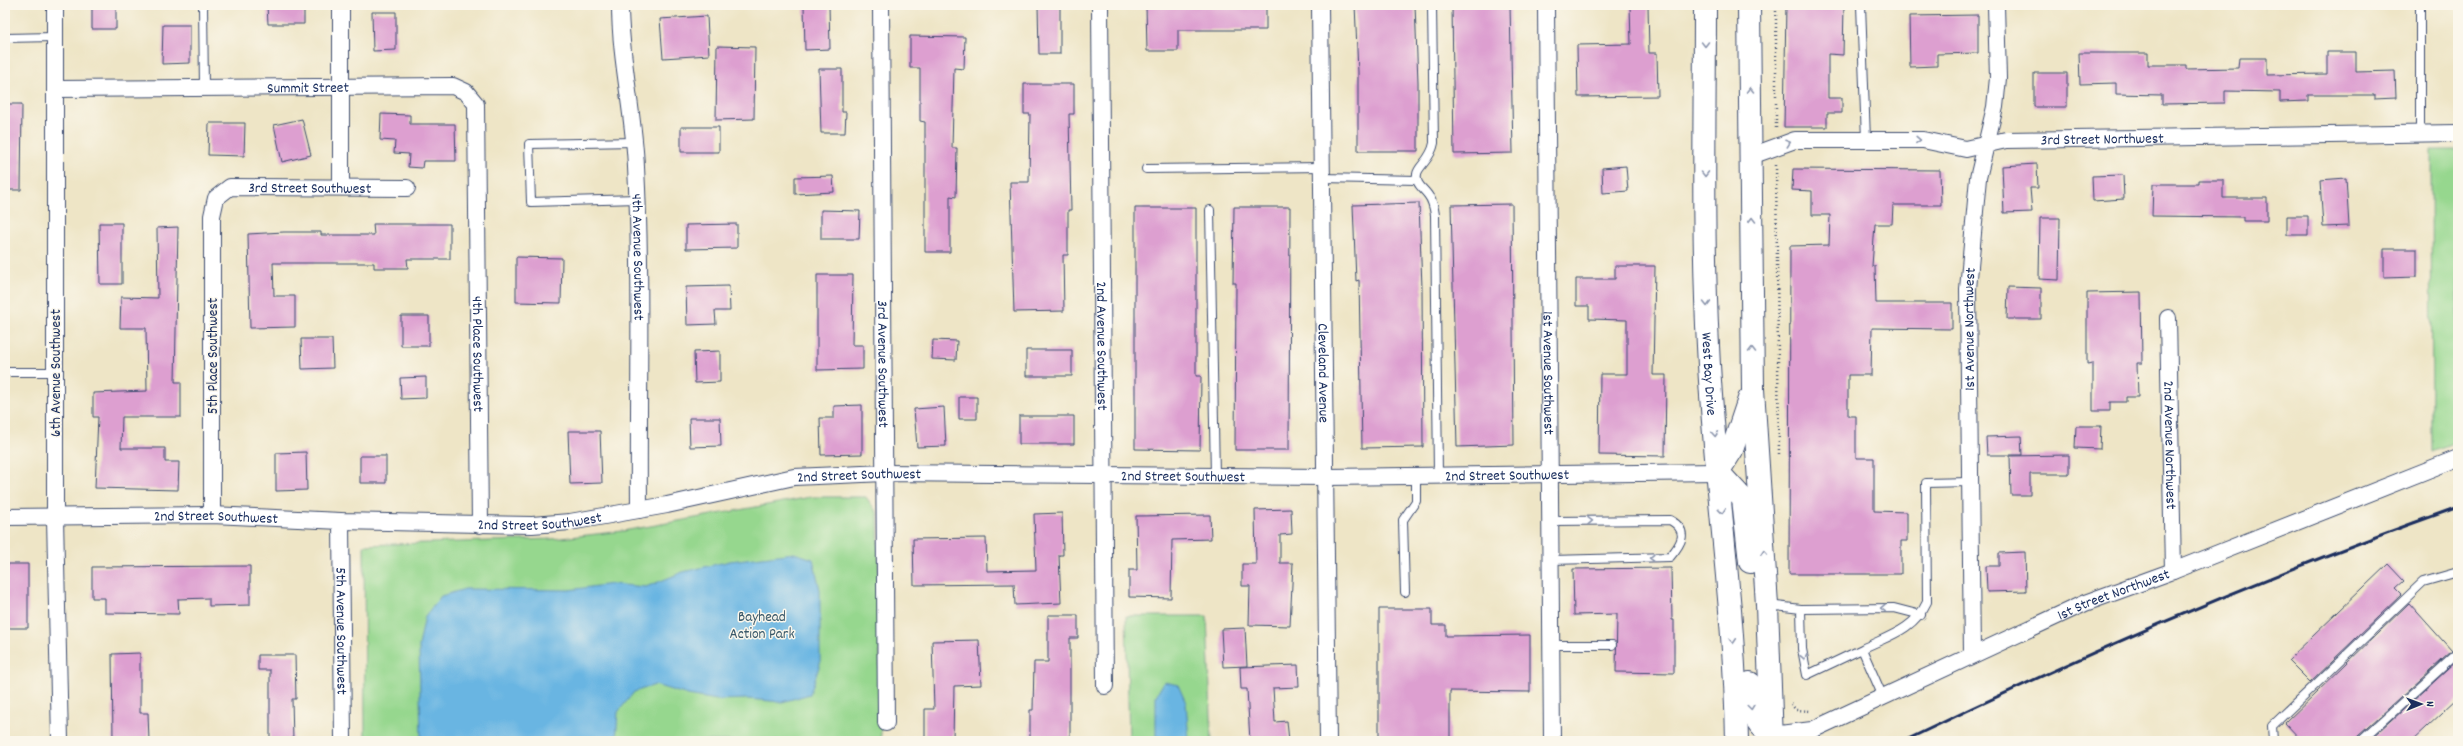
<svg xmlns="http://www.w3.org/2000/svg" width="2463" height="746" viewBox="0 0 2463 746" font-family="Dekko,sans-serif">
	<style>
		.green { fill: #96d78e; stroke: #588376 }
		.water { fill: #69b5e2; stroke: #4272a0 }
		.building { fill: #dd9fd0 }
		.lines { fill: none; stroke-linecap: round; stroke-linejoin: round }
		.service-casing { stroke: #3b4a6e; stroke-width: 10 }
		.minor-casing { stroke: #3b4a6e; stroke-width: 18 }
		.primary-casing { stroke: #3b4a6e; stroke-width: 24 }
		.path { stroke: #3b4a6e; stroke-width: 2.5; stroke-dasharray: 1 3; stroke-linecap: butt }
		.service { stroke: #fff; stroke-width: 8 }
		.minor { stroke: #fff; stroke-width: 16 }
		.primary { stroke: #fff; stroke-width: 22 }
		.rail { stroke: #1b2f5e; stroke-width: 3 }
		.oneway { stroke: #8d97ae }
		.labels { text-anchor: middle; stroke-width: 3; stroke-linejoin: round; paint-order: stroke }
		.street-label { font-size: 15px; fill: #1b2f5e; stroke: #fbf7ec }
		.park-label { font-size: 15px; fill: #3a596a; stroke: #fbf7ec }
	</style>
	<rect width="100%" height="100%" fill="#fbf7ec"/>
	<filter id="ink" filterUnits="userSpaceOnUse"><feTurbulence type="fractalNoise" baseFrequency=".025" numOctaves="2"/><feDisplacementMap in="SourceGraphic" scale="8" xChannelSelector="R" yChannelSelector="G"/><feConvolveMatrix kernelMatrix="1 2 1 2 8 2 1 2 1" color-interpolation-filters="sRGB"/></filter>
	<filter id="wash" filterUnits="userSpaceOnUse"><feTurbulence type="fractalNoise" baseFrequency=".012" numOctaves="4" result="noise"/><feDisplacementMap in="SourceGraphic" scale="16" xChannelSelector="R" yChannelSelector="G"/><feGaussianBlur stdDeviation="0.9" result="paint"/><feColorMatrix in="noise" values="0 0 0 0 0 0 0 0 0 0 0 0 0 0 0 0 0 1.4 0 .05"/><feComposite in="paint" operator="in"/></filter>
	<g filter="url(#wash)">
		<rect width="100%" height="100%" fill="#eee5c6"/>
		<path class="green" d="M 2431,150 L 2458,150 L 2458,442 L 2432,452 Z
			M 811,497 L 866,497 L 878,514 L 881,741 L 365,741 L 364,545 L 552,539 L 623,531 Z
			M 1126,616 L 1207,616 L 1212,741 L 1129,741 Z"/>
		<path class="water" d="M 794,553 L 813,559 L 820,590 L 820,664 L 810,694 L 782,702 L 748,699 L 717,700 L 688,695 L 655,685 L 634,692 L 618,712 L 616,741 L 421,741 L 419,646 L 425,616 L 441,596 L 465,589 L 569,590 L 612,584 L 646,587 L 683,572 L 730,561 Z
			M 1164,682 L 1178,685 L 1186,703 L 1189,741 L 1156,741 L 1156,696 Z"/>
		<g id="blocks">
			<path class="building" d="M 92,5 L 116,5 L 116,29 L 92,29 Z
				M 267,5 L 304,5 L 304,24 L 268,24 Z
				M 804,5 L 829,5 L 830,49 L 805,50 Z
				M 1038,5 L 1060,5 L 1060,54 L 1039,54 Z
				M 1146,5 L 1266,5 L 1266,30 L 1178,30 L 1178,51 L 1147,51 Z
				M 1355,5 L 1415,5 L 1418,82 L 1418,151 L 1358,151 L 1358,72 Z
				M 1452,5 L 1510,5 L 1513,153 L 1454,154 Z
				M 1630,5 L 1648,5 L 1649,53 L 1657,53 L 1658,96 L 1578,97 L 1577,45 L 1631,44 Z
				M 1786,5 L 1844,5 L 1843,55 L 1828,54 L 1828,98 L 1842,98 L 1842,113 L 1827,113 L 1827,127 L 1784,127 Z
				M 372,12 L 396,12 L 396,50 L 373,51 Z
				M 1978,15 L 1978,53 L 1937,54 L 1937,66 L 1910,67 L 1909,16 Z
				M 707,16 L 709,55 L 663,58 L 660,19 Z
				M 163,25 L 190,25 L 190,63 L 162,64 Z
				M 910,36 L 965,37 L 964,69 L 954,68 L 952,148 L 957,148 L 956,197 L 950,196 L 950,252 L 925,252 L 925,122 L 920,121 L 920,68 L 910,68 Z
				M 717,46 L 755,47 L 754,119 L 716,120 Z
				M 2327,52 L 2356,52 L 2356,72 L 2395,71 L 2396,98 L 2374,99 L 2374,95 L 2308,95 L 2308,101 L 2280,102 L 2280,92 L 2225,91 L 2225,103 L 2162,104 L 2162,95 L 2116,94 L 2116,83 L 2080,84 L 2079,53 L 2148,53 L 2148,65 L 2186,65 L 2186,69 L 2238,68 L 2239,58 L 2267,58 L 2267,75 L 2327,74 Z
				M 819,69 L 842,69 L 842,112 L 846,112 L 845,133 L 821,133 Z
				M 2034,73 L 2067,73 L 2067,107 L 2034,107 Z
				M 1024,84 L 1074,84 L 1074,114 L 1069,114 L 1071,210 L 1068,210 L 1068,255 L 1063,255 L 1064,311 L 1014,312 L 1010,182 L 1029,182 L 1030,114 L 1024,114 Z
				M 5,104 L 22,104 L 21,190 L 5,190 Z
				M 381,114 L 410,115 L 410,124 L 455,124 L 456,161 L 423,161 L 422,168 L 408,167 L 409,154 L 394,153 L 395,141 L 380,140 Z
				M 302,119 L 311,155 L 282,162 L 274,125 Z
				M 209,123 L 245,123 L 244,156 L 208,155 Z
				M 681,127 L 719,127 L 719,152 L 681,152 Z
				M 2037,164 L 2038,188 L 2030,188 L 2032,212 L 2004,213 L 2002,166 Z
				M 1626,166 L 1628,191 L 1603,193 L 1602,168 Z
				M 1793,169 L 1940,170 L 1941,205 L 1893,205 L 1892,224 L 1875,224 L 1872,266 L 1875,266 L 1876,303 L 1952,303 L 1952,329 L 1872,328 L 1871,375 L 1848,375 L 1848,416 L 1856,416 L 1856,458 L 1874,458 L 1874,511 L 1907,512 L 1907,541 L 1901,541 L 1901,574 L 1789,574 L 1790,246 L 1829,245 L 1830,215 L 1812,215 L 1812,191 L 1792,190 Z
				M 2123,175 L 2124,199 L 2093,201 L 2092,176 Z
				M 833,176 L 834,192 L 795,194 L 795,177 Z
				M 2346,178 L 2349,226 L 2323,227 L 2320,180 Z
				M 2199,180 L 2223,180 L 2223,198 L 2267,198 L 2267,221 L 2244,221 L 2244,217 L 2152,216 L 2153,184 L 2199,184 Z
				M 1419,203 L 1422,288 L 1423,447 L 1362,448 L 1359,280 L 1356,281 L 1353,205 Z
				M 1512,204 L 1514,445 L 1457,447 L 1451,205 Z
				M 1234,207 L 1290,207 L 1289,450 L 1235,450 L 1236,283 L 1233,283 Z
				M 1135,208 L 1196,208 L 1196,376 L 1201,376 L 1200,450 L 1135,449 Z
				M 821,210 L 860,211 L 859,239 L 821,239 Z
				M 2287,216 L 2308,216 L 2308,235 L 2287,235 Z
				M 2040,218 L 2060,218 L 2059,280 L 2039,279 Z
				M 99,223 L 122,223 L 122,284 L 100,284 Z
				M 373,224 L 450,224 L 450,259 L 407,259 L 408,268 L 374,268 L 374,263 L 273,263 L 274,296 L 295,296 L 295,327 L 250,328 L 248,234 L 284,232 L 321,232 L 321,235 L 374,235 Z
				M 737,224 L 737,248 L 686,249 L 686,225 Z
				M 178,227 L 175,382 L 181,382 L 181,417 L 122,417 L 121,448 L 165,448 L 165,462 L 179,462 L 178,490 L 95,488 L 98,417 L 93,417 L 93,393 L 147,391 L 146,328 L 120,328 L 121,297 L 158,298 L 157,228 Z
				M 2384,249 L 2417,249 L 2417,277 L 2384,278 Z
				M 516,257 L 562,258 L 561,303 L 516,302 Z
				M 1615,266 L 1655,266 L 1653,375 L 1666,375 L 1665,456 L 1599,455 L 1600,374 L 1627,374 L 1627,320 L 1589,319 L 1589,306 L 1576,306 L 1576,279 L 1615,279 Z
				M 817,275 L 853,275 L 852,345 L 863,345 L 863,369 L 817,370 Z
				M 729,286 L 730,311 L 715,311 L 716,324 L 687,325 L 686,287 Z
				M 2008,287 L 2041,288 L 2041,319 L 2007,319 Z
				M 2141,292 L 2142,363 L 2137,363 L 2138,397 L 2126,397 L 2126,402 L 2110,402 L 2110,411 L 2093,411 L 2093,363 L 2087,364 L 2087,293 Z
				M 401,316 L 429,316 L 429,346 L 401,346 Z
				M 301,339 L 332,339 L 333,368 L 302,369 Z
				M 933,340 L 957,341 L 956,360 L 932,359 Z
				M 1026,350 L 1072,350 L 1072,376 L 1026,376 Z
				M 720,351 L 720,382 L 695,383 L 694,352 Z
				M 426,377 L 426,398 L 401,399 L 400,378 Z
				M 959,397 L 977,397 L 977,419 L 959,419 Z
				M 862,405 L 862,454 L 821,455 L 820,418 L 834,418 L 834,406 Z
				M 944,407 L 946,446 L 917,447 L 914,409 Z
				M 1019,416 L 1074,416 L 1074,444 L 1019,444 Z
				M 689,418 L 720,418 L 721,446 L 690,447 Z
				M 2076,426 L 2101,426 L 2100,449 L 2075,448 Z
				M 568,431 L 600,431 L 602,483 L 570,484 Z
				M 2021,436 L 2022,455 L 1987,455 L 1986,437 Z
				M 306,452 L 307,490 L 276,491 L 276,453 Z
				M 2069,455 L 2069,474 L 2030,474 L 2030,495 L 2011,495 L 2010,456 Z
				M 360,456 L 386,456 L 386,483 L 360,483 Z
				M 1291,509 L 1292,534 L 1280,535 L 1280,563 L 1293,563 L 1290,626 L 1249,625 L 1250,586 L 1242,586 L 1242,564 L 1256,564 L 1255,510 Z
				M 1062,513 L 1063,555 L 1059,555 L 1061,603 L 1015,605 L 1014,584 L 914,585 L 913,539 L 986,538 L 987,571 L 1036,570 L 1034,514 Z
				M 1210,515 L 1211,539 L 1172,540 L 1171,598 L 1129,597 L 1129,570 L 1137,570 L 1136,516 Z
				M 2025,552 L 2026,591 L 1987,592 L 1986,566 L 1999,566 L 1999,553 Z
				M 5,564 L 28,564 L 28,628 L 5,628 Z
				M 2388,564 L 2404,581 L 2395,589 L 2401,595 L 2310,682 L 2288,660 Z
				M 250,566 L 250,605 L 209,606 L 209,598 L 178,599 L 179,614 L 105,613 L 105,598 L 92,598 L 92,567 Z
				M 1671,568 L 1672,620 L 1674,620 L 1674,673 L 1616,672 L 1617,614 L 1574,615 L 1573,569 Z
				M 2409,603 L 2452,651 L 2357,737 L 2356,741 L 2302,741 L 2285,723 Z
				M 1379,609 L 1432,609 L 1432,625 L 1446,625 L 1446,636 L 1530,635 L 1530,692 L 1450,691 L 1450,741 L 1379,741 Z
				M 1048,615 L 1078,615 L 1078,638 L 1070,638 L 1070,741 L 1030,741 L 1030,710 L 1033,710 L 1034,662 L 1048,662 Z
				M 1245,628 L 1247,666 L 1223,667 L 1221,629 Z
				M 979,640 L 981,685 L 954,686 L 953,741 L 925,741 L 925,709 L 934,709 L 932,641 Z
				M 140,653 L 140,713 L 148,713 L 149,741 L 113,741 L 112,654 Z
				M 258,655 L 295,655 L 296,699 L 292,699 L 293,741 L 270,741 L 270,670 L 258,670 Z
				M 2458,660 L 2458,698 L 2412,741 L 2369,741 Z
				M 1298,665 L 1299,687 L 1273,688 L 1275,722 L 1287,721 L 1289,741 L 1250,741 L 1247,689 L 1241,689 L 1240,667 Z"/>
		</g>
	</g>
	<g filter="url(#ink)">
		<use href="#blocks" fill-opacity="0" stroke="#3b4a6e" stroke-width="1"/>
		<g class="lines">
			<defs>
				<path id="service" d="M 203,5 L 204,88
					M 1432,5 L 1434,143 C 1431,160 1418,166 1417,174 C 1415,184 1423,188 1428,195 C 1433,201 1434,208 1435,215 L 1438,475
					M 1861,5 L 1866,140
					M 5,38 L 55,37
					M 2420,133 L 2420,5
					M 635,142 L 529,144 L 531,202 L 638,199
					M 1146,169 L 1322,167
					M 1322,178 L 1417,180
					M 1210,210 L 1215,476
					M 5,372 L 55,372
					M 1551,521 L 1670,520 C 1690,531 1681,544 1670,557 L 1551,560
					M 1405,592 L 1403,520 L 1416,501 L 1416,476
					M 1768,605 L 1801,609
					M 1552,645 L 1612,645
					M 1862,649 L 1807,675 L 1802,649 L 1801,609 L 1894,608 L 1921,615
					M 1883,697 L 1862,649 C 1888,636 1914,630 1927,602 L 1926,483 L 1969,482
					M 2273,741 L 2272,726 L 2423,582 L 2458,572
					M 2361,741 L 2458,653"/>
				<g id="minor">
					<path d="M 55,5 L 55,518 L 60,741"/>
					<path d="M 341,5 L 341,186"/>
					<path id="s1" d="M 620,5 C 620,60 634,113 636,167 C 642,281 638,396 639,510"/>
					<path id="s2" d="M 881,5 L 886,723"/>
					<path id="s3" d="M 1100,5 L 1105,686"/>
					<path id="s4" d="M 1320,5 L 1328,741"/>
					<path id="s5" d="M 1546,5 L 1552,741"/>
					<path id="s6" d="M 55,89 L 453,86 L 466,92 L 476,104 L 480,525"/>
					<path id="s7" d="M 1751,156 L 1795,140 L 1923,140 L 1966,149 L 2006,140 L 2458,133"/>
					<path id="s8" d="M 2168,318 L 2173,571"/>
					<path id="s9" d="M 212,515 L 212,216 L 216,198 L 230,187 L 407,188"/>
					<path id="s10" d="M 5,517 L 212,515 L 341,521 L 532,525 L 570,522 L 667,505 L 794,477 L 885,473 L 1326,477 L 1718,472"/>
					<path id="s11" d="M 341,521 L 343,741"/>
					<path id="s12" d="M 1972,655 L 1968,289 L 1978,178 L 1995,107 L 1998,78 L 1996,5"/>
					<path id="s13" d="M 1772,735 L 1812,730 L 2085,603 L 2173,571 L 2458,458"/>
				</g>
				<g id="primary">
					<path id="s14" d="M 1705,5 C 1705,118 1702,232 1708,346 C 1714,478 1735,609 1737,741"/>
					<path d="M 1749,5 L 1753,389 L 1767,605 L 1772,741"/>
					<path d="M 1718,472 L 1743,499 L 1750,562"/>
					<path d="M 1718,472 L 1732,450 L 1749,399"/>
					<path d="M 1750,683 C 1751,707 1751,722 1772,735"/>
				</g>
			</defs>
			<use href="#service" class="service-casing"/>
			<use href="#minor" class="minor-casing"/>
			<use href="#primary" class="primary-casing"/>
			<path class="path" d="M 1776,128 L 1776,5
				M 1776,165 L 1779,454
				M 1791,704 L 1796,710 L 1810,711"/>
			<use href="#service" class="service"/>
			<use href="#minor" class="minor"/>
			<use href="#primary" class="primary"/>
			<path class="rail" d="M 1904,741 C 2085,653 2268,574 2458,507"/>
		</g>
		<defs><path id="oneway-chevron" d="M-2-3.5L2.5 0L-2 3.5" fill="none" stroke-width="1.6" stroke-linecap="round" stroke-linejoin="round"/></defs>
		<g class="oneway">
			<use href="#oneway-chevron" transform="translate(1705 44) rotate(90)"/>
			<use href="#oneway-chevron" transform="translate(1750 90) rotate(-91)"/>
			<use href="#oneway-chevron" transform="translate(1918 140) rotate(2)"/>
			<use href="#oneway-chevron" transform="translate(1788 143) rotate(-19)"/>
			<use href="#oneway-chevron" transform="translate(1705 174) rotate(89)"/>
			<use href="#oneway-chevron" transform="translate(1752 220) rotate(-90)"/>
			<use href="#oneway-chevron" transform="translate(1707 304) rotate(89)"/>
			<use href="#oneway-chevron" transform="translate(1752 350) rotate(-90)"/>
			<use href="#oneway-chevron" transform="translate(1715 434) rotate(86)"/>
			<use href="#oneway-chevron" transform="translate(1722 511) rotate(84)"/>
			<use href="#oneway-chevron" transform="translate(1590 521) rotate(-1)"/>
			<use href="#oneway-chevron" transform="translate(1764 553) rotate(-94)"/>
			<use href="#oneway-chevron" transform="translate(1652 558) rotate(178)"/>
			<use href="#oneway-chevron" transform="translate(1883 608) rotate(179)"/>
			<use href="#oneway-chevron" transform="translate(1733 641) rotate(86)"/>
			<use href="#oneway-chevron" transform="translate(1804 657) rotate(79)"/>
			<use href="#oneway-chevron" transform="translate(1751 707) rotate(82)"/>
		</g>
	</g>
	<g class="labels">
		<g class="street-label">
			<text dy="5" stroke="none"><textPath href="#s6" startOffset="253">Summit Street</textPath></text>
			<text dy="5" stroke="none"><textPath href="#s7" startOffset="356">3rd Street Northwest</textPath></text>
			<text dy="5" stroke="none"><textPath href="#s9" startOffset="415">3rd Street Southwest</textPath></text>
			<text dy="5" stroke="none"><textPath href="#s1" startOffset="253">4th Avenue Southwest</textPath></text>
			<text dy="5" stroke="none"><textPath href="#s12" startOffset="326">1st Avenue Northwest</textPath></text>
			<text dy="5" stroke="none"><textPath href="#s3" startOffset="341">2nd Avenue Southwest</textPath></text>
			<text dy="5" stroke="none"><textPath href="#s6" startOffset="678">4th Place Southwest</textPath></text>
			<text transform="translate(212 356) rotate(-90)" y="5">5th Place Southwest</text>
			<text dy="5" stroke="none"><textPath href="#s2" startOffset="359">3rd Avenue Southwest</textPath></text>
			<text transform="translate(55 373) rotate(-90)" y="5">6th Avenue Southwest</text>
			<text dy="5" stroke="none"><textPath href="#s4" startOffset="368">Cleveland Avenue</textPath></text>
			<text dy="5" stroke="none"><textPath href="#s5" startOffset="368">1st Avenue Southwest</textPath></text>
			<text dy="5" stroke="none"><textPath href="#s14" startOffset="369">West Bay Drive</textPath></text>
			<text dy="5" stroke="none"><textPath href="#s8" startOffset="127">2nd Avenue Northwest</textPath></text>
			<text dy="5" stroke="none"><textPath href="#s10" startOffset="859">2nd Street Southwest</textPath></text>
			<text dy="5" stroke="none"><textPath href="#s10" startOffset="1183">2nd Street Southwest</textPath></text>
			<text dy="5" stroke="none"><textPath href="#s10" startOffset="1507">2nd Street Southwest</textPath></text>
			<text dy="5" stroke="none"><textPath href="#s10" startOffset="211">2nd Street Southwest</textPath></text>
			<text dy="5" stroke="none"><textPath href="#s10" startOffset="535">2nd Street Southwest</textPath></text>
			<text dy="5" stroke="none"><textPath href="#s13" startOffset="371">1st Street Northwest</textPath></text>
			<text dy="5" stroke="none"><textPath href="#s11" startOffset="110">5th Avenue Southwest</textPath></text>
		</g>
		<g class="park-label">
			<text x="762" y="621">Bayhead<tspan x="762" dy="17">Action Park</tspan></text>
		</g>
	</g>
	<rect width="2463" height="746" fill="none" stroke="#fbf7ec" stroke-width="20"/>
	<g transform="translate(2421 704) rotate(89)" stroke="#fbf7ec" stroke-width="3" paint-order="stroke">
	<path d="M0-3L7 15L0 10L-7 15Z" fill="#1b2f5e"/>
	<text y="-6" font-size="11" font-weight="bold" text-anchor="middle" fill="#1b2f5e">N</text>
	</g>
</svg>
